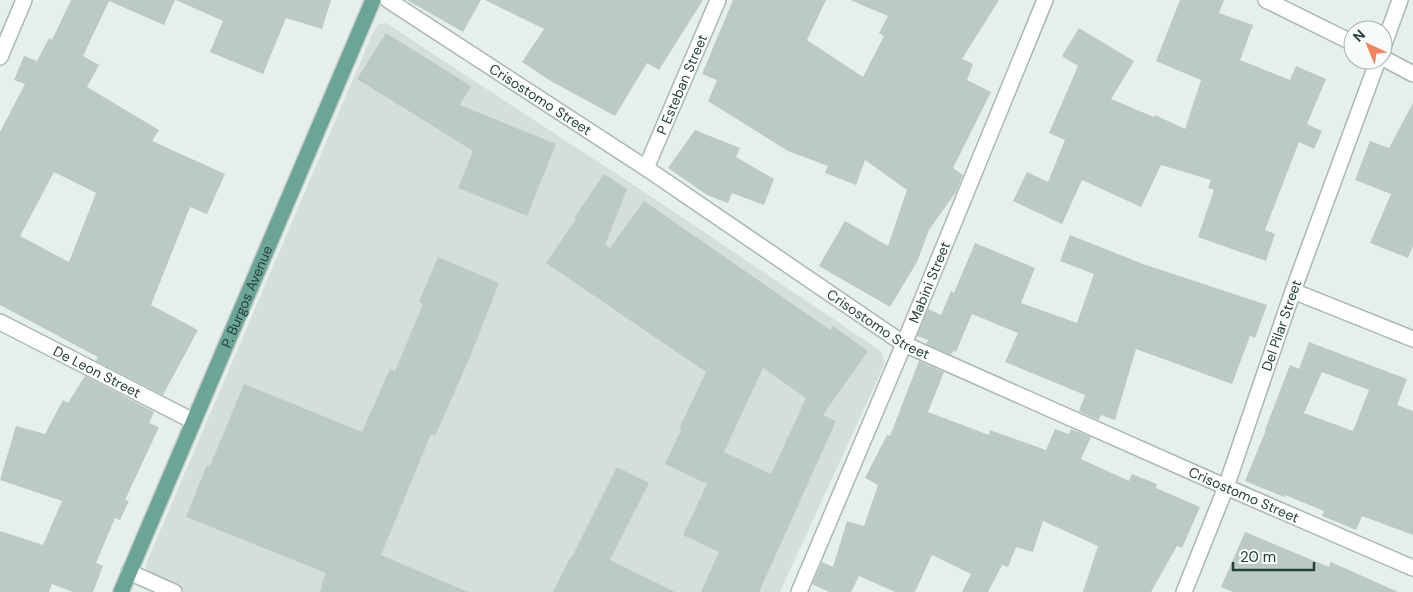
<svg xmlns="http://www.w3.org/2000/svg" width="1413" height="592" viewBox="0 0 1413 592" font-family="'DM Sans',sans-serif">
	<style>
		.built { fill: #d4dfda }
		.building { fill: #bbcac4; fill-rule: evenodd }
		.lines { fill: none; stroke-linecap: round; stroke-linejoin: round }
		.minor-casing { stroke: #a8b8b2; stroke-width: 18 }
		.major-casing { stroke: #c2cac8; stroke-width: 18 }
		.minor { stroke: #fff; stroke-width: 15 }
		.major { stroke: #6aa596; stroke-width: 15 }
		.labels { text-anchor: middle; stroke-width: 4; stroke-linejoin: round; paint-order: stroke }
		.street-label { font-size: 14px; fill: #24423a; stroke: #f7fbf9 }
	</style>
	<rect width="100%" height="100%" fill="#e6efeb"/>
	<path class="built" d="M 386,23 L 647,194 L 881,351 L 885,363 L 780,592 L 182,592 L 153,579 L 149,575 L 146,570 L 146,564 L 374,30 L 379,24 Z"/>
	<path class="building" d="M 71,0 L 175,0 L 164,25 L 109,1 L 83,56 L 99,65 L 87,87 L 159,130 L 152,141 L 225,174 L 207,214 L 190,207 L 151,305 L 198,330 L 163,395 L 96,361 L 98,357 L 0,305 L 0,132 L 25,84 L 14,80 L 24,56 L 37,61 L 49,38 L 52,40 ZM 54,172 L 96,193 L 69,262 L 20,236 Z
		M 176,0 L 331,0 L 322,29 L 286,18 L 263,74 L 210,52 L 223,21 Z
		M 407,0 L 481,0 L 463,32 Z
		M 485,0 L 703,0 L 659,70 L 647,63 L 615,116 L 549,80 L 522,62 L 544,29 Z
		M 733,0 L 826,0 L 807,40 L 863,77 L 884,36 L 879,33 L 888,16 L 850,0 L 999,0 L 962,59 L 973,64 L 967,80 L 991,92 L 953,168 L 963,175 L 956,192 L 929,230 L 917,262 L 890,307 L 819,266 L 845,221 L 888,246 L 907,190 L 865,160 L 856,185 L 825,173 L 828,166 L 788,151 L 708,101 L 717,80 L 702,74 Z
		M 1180,0 L 1224,0 L 1219,13 L 1253,25 L 1240,60 L 1290,80 L 1296,66 L 1326,79 L 1307,124 L 1322,131 L 1314,149 L 1299,142 L 1265,230 L 1275,234 L 1266,261 L 1198,237 L 1214,190 L 1208,188 L 1211,180 L 1161,165 L 1141,207 L 1082,180 L 1062,224 L 1013,201 L 1027,172 L 1048,182 L 1065,140 L 1049,133 L 1078,66 L 1062,56 L 1079,28 L 1134,61 L 1111,99 L 1154,117 L 1155,115 L 1185,129 L 1201,80 L 1156,61 Z
		M 386,33 L 471,86 L 460,105 L 556,144 L 527,216 L 458,188 L 473,151 L 357,79 Z
		M 1413,103 L 1413,246 L 1408,258 L 1370,243 L 1391,194 L 1355,180 L 1370,141 L 1389,148 Z
		M 695,130 L 740,148 L 736,157 L 774,179 L 764,205 L 732,193 L 728,203 L 707,195 L 668,168 Z
		M 604,174 L 627,189 L 605,245 L 610,248 L 644,201 L 830,330 L 833,326 L 868,351 L 823,415 L 836,421 L 759,592 L 701,592 L 719,552 L 683,535 L 707,484 L 665,464 L 681,430 L 679,429 L 706,372 L 546,263 L 576,219 L 574,218 ZM 763,368 L 806,398 L 771,474 L 724,452 Z
		M 1070,235 L 1143,264 L 1267,305 L 1255,338 L 1250,336 L 1232,384 L 1136,349 L 1115,420 L 1101,415 L 1098,420 L 1079,411 L 1085,395 L 1005,362 L 1018,333 L 972,314 L 956,352 L 953,351 L 951,355 L 926,344 L 928,340 L 917,336 L 928,309 L 941,315 L 951,291 L 954,293 L 975,243 L 1035,268 L 1021,303 L 1077,323 L 1094,274 L 1060,261 Z
		M 438,257 L 499,283 L 470,357 L 435,436 L 431,434 L 381,555 L 468,592 L 320,592 L 322,587 L 321,586 L 326,573 L 186,517 L 207,465 L 210,466 L 244,384 L 362,432 L 390,369 L 395,371 L 423,304 L 419,302 Z
		M 1309,342 L 1407,379 L 1397,405 L 1413,411 L 1413,535 L 1362,516 L 1356,530 L 1322,516 L 1324,511 L 1285,495 L 1284,497 L 1245,481 L 1266,430 L 1265,430 L 1290,365 L 1299,369 ZM 1322,372 L 1369,390 L 1353,431 L 1304,413 Z
		M 919,361 L 944,372 L 928,412 L 989,435 L 990,430 L 1046,450 L 1055,429 L 1069,434 L 1071,429 L 1091,437 L 1081,459 L 1129,481 L 1132,474 L 1157,484 L 1156,488 L 1200,507 L 1182,548 L 1177,546 L 1151,592 L 1083,592 L 1098,546 L 1043,521 L 1033,552 L 1016,547 L 1008,567 L 1002,565 L 988,592 L 962,592 L 971,574 L 932,555 L 915,592 L 895,592 L 859,576 L 851,592 L 829,592 L 812,584 L 822,562 L 833,567 L 847,521 L 864,526 L 878,485 L 865,478 L 887,435 L 890,436 Z
		M 85,376 L 154,412 L 149,423 L 159,427 L 125,500 L 129,501 L 120,520 L 115,518 L 96,563 L 103,566 L 93,592 L 73,592 L 52,584 L 49,592 L 0,592 L 0,531 L 43,545 L 62,501 L 0,480 L 16,426 L 45,434 L 63,400 L 68,403 Z
		M 617,467 L 649,483 L 610,560 L 675,592 L 553,592 L 571,556 L 572,557 Z
		M 1245,532 L 1329,567 L 1331,562 L 1398,592 L 1233,592 L 1221,587 Z"/>
	<g class="lines">
		<defs>
			<g id="minor">
				<path id="s1" d="M 388,0 L 646,168 L 904,344 L 1226,487 L 1413,568"/>
				<path d="M 1266,0 L 1353,43"/>
				<path d="M 1383,47 L 1400,0"/>
				<path d="M 0,57 L 24,0"/>
				<path d="M 1383,58 L 1413,74"/>
				<path id="s2" d="M 646,168 L 718,0"/>
				<path d="M 1293,291 L 1413,339"/>
				<path id="s3" d="M 0,322 L 193,421"/>
				<path d="M 129,572 L 174,592"/>
				<path id="s4" d="M 799,592 L 904,344 L 1045,0"/>
				<path id="s5" d="M 1184,592 L 1226,487 L 1293,291 L 1378,60"/>
			</g>
			<g id="major">
				<path id="s6" d="M 121,592 L 373,0"/>
			</g>
		</defs>
		<use href="#minor" class="minor-casing"/>
		<use href="#major" class="major-casing"/>
		<use href="#minor" class="minor"/>
		<use href="#major" class="major"/>
	</g>
	<g class="labels">
		<g class="street-label">
			<text dy="5" stroke="none"><textPath href="#s2" startOffset="91">P Esteban Street</textPath></text>
			<text dy="5" stroke="none"><textPath href="#s1" startOffset="182">Crisostomo Street</textPath></text>
			<text dy="5" stroke="none"><textPath href="#s4" startOffset="336">Mabini Street</textPath></text>
			<text dy="5" stroke="none"><textPath href="#s6" startOffset="321">P. Burgos Avenue</textPath></text>
			<text dy="5" stroke="none"><textPath href="#s1" startOffset="588">Crisostomo Street</textPath></text>
			<text dy="5" stroke="none"><textPath href="#s5" startOffset="284">Del Pilar Street</textPath></text>
			<text dy="5" stroke="none"><textPath href="#s3" startOffset="109">De Leon Street</textPath></text>
			<text dy="5" stroke="none"><textPath href="#s1" startOffset="992">Crisostomo Street</textPath></text>
		</g>
	</g>
	<g transform="translate(1368 45) rotate(316)"><circle r="24" fill="#f7fbf9" stroke="#a3b1ad"/>
	<path d="M0-4L9 19L0 12L-9 19Z" fill="#f4845f"/>
	<text y="-8" font-size="14" font-weight="bold" text-anchor="middle" fill="#24423a">N</text>
	</g>
	<path d="M1233 562v8h81v-8" fill="none" stroke="#24423a" stroke-width="2.5"/>
	<text x="1240" y="562" font-size="15" fill="#24423a" stroke="#f7fbf9" stroke-width="4" paint-order="stroke">20 m</text>
</svg>
